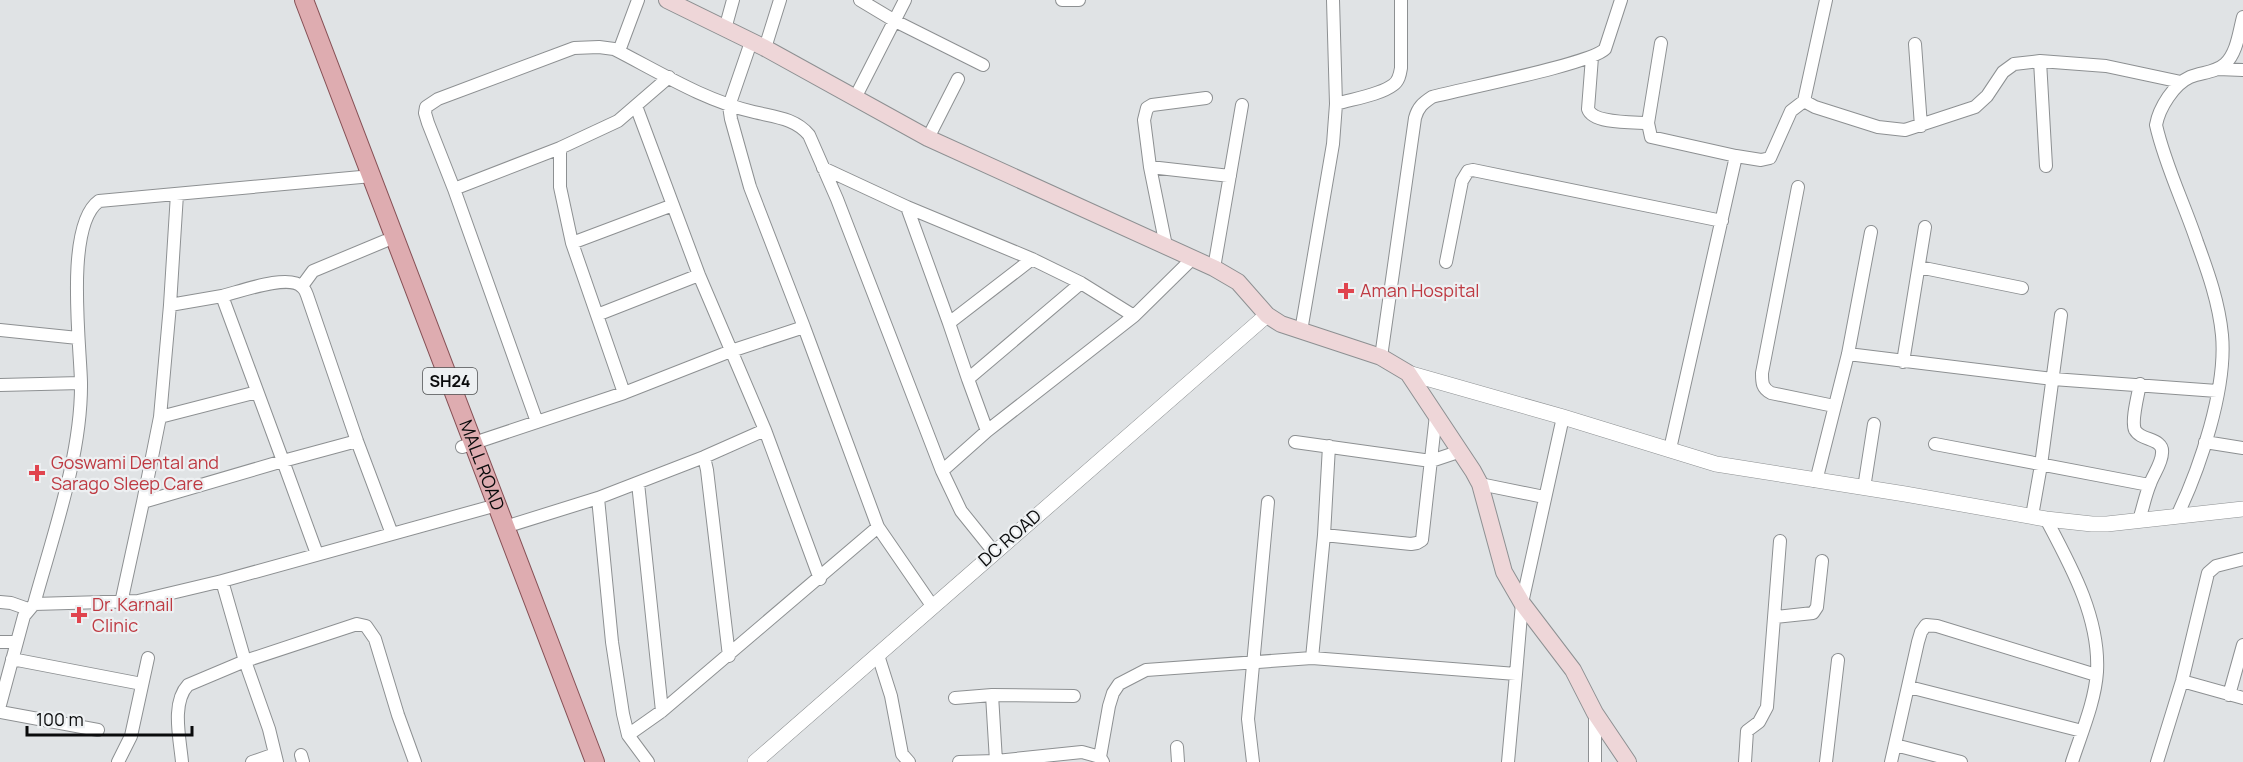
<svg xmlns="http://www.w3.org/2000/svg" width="2243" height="762" viewBox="0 0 2243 762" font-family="Manrope,sans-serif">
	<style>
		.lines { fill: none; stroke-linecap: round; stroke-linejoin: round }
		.minor-casing { stroke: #8d9092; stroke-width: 14 }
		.tertiary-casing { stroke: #8d9092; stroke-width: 16 }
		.secondary-casing { stroke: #8d9092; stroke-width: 18 }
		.primary-casing { stroke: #865055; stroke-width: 20 }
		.minor { stroke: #fff; stroke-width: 12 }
		.tertiary { stroke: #fff; stroke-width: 15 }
		.secondary { stroke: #eed6d8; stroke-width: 16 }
		.primary { stroke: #deacb0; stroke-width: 18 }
		.health-dot { fill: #e0444e; stroke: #edf0f2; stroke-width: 2 }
		.labels { text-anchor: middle; stroke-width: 4.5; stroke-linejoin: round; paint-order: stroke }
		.shield { fill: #edf0f2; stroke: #4e5051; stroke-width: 1.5 }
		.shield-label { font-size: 16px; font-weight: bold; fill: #0a0b0c }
		.health-label { font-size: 18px; fill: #be3a42; stroke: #edf0f2; text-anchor: start }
		.street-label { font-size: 18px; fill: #0a0b0c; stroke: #edf0f2 }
	</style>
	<rect width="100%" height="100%" fill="#e0e3e5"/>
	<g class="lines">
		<defs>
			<path id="minor" d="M 860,0 L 895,21 L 983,65
				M 1062,0 L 1079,0
				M 1826,0 L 1804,101 L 1815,107 L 1878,127 L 1905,130 L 1975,107 L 1987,96 L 2003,72 L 2014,64 L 2040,61 L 2106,66 L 2181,82
				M 725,29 L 733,0
				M 751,42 L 729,106 L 731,119 L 750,187 L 804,327
				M 1661,43 L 1648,123 L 1651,137 L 1736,156 L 1670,449
				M 1915,44 L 1921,126
				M 765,48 L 780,0
				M 619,51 L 638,0
				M 1592,57 L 1588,109 C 1593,124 1633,122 1648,123
				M 2040,61 L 2046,166
				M 2218,69 L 2243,70
				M 855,98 L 905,0
				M 1336,104 C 1352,99 1380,95 1393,85 C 1399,81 1400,74 1401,68 L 1401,0
				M 636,106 L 699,275 L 765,430 L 820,579
				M 928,138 L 958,79
				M 560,148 L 560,187 L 572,243 L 673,205
				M 1736,156 L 1761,160 L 1770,158 L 1791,111 L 1804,101
				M 1150,167 L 1230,176
				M 823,168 L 907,207 L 1032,259 L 1081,283 L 1134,316 L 1193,258
				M 1798,187 L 1762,373 C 1762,383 1762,388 1771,393 L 1834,406
				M 454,189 L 560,148 L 618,121 L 669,77
				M 907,207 L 949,323
				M 572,243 L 624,393
				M 1166,246 L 1150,167 L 1144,120 L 1147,108 L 1152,105 L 1206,98
				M 1446,262 L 1462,181 L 1468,171 L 1473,170 L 1722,221
				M 1919,267 L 2022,288
				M 1214,268 L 1242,105
				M 302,286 L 313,271 L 385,241
				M 170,305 L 177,194
				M 597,315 L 699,275
				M 0,330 L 78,338
				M 1301,331 L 1333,144 L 1336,104 L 1333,0
				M 1848,354 L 2053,379 L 2217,391
				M 1381,357 L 1415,118 C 1418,107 1423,103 1432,97 C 1461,89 1591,64 1605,49 L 1621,0
				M 1903,362 L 1925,227
				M 968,379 L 949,323 L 1032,259
				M 0,385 L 81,383
				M 160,417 L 257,392
				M 537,422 L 454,189 L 428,123 L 425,113 L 426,107 L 438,99 L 574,48 L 599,47 L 614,49 C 659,72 705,101 754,112 C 774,117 795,118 809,135 L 837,199 L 942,471
				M 987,431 L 968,379 L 1081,283
				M 357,441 L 283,461 L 222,296 C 239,292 289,273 302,287 C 305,289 306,292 307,295 L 357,441 L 392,534
				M 1295,442 L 1431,461 L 1461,451
				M 2205,442 L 2243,448
				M 1935,444 L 2149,485
				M 462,447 L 624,393 L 731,351 L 804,327 L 878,527 L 933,607
				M 704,457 L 707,470 L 729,656
				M 1816,481 L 1848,354 L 1871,232
				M 638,483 L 662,711
				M 1480,484 L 1544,497
				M 1864,488 L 1874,424
				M 598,498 L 612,642 L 623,714 L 628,735 L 648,762
				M 143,502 L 160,417 L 170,305 L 222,296
				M 2032,516 L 2041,465 L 2061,315
				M 2177,516 C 2200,468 2227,388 2222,335 C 2219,303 2208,272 2197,242 C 2184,203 2165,165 2156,125 C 2159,108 2174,84 2190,77 C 2202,72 2215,73 2225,64 C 2237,53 2239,32 2243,17
				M 2046,519 C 2071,566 2100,618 2097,672 C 2095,702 2081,734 2072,762
				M 2139,520 C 2143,508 2145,496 2150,484 C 2153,475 2162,463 2162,453 C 2164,438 2141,441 2135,430 C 2131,421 2138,395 2140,384
				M 505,527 L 598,498 L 704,457 L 765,430
				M 1324,535 L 1411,544 L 1417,543 L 1422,540 L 1436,415
				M 994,552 L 961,511 L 942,471 L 987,431 L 1134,316
				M 222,581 L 245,661 L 269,729 L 277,762
				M 0,602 L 11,603 L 28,609
				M 121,603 L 143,502 L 283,461 L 317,554
				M 34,604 C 53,535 82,454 81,382 C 80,342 65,225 99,201 L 372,176
				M 1775,617 L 1813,613 L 1817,607 L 1822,561
				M 0,642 L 16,642
				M 878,655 L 891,696 L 902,754 L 909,762
				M 1312,658 L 1324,535 L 1329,446
				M 12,659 L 142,684
				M 1516,674 L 1522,603 L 1563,417
				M 2182,681 L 2243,698
				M 1909,687 L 2082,731
				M 992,695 L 996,761
				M 2229,695 L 2243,645
				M 955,698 L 992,695 L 1074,696
				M 0,705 L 24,616 L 34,604 L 138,601 L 222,581 L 497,505
				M 0,712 L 98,730
				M 628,735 L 662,711 L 878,527
				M 1895,745 L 1961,762
				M 1177,747 L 1178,762
				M 301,755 L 303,762
				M 1100,757 L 1109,706 L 1113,693 L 1119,684 L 1146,670 L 1312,658 L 1516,674 L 1508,762
				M 118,762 L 131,736 L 148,658
				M 182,762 C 180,739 171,703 188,685 L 245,661 L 357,624 L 366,626 L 375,639 L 398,715 L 415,762
				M 252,762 L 275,754
				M 959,762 L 996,761 L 1082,752 L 1100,757 L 1103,762
				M 1253,762 L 1248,719 L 1268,502
				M 1595,762 L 1595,713
				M 1745,762 L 1747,731 L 1759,722 L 1767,707 L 1780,541
				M 1826,762 L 1838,660
				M 1891,762 L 1918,642 L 1921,632 L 1926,625 L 1937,626 L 2096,675
				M 2157,762 L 2182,681 L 2208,573 L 2216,566 L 2243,559"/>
			<path id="tertiary" d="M 1408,373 L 1563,417 L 1716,464 L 1905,494 L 2046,519 L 2092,524 L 2107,524 L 2243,509
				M 755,762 L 1267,315"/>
			<path id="secondary" d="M 667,0 L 765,48 L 928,138 L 1214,268 L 1238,282 L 1267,315 L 1281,324 L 1381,357 L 1408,373 L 1473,471 L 1480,484 L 1504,572 L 1522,603 L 1573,670 L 1595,713 L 1628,762"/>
			<g id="primary">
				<path id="s1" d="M 304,0 L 595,762"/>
			</g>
		</defs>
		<use href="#minor" class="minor-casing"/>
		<use href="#tertiary" class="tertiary-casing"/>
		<use href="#secondary" class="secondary-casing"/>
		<use href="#primary" class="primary-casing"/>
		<use href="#minor" class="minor"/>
		<use href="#tertiary" class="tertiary"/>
		<use href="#secondary" class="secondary"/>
		<use href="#primary" class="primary"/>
	</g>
	<g class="health-dot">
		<path d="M1343 282h6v6h6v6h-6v6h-6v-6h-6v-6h6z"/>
		<path d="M34 464h6v6h6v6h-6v6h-6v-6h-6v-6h6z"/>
		<path d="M76 606h6v6h6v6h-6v6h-6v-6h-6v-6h6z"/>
	</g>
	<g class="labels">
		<rect class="shield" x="423" y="368" width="54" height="26" rx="4.5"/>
		<g class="shield-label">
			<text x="450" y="387">SH24</text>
		</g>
		<g class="health-label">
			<text x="1360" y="297">Aman Hospital</text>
			<text x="51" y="469">Goswami Dental and<tspan x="51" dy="21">Sarago Sleep Care</tspan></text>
			<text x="92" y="611">Dr. Karnail<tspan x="92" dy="21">Clinic</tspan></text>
		</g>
		<g class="street-label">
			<text dy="6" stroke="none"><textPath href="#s1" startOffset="498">MALL ROAD</textPath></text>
			<text transform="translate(1010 538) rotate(-41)" y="6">DC ROAD</text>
		</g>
	</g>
	<path d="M27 726v9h165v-9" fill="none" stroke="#0a0b0c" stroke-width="3"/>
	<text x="36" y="726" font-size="18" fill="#0a0b0c" stroke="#edf0f2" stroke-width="4.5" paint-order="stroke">100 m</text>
</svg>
